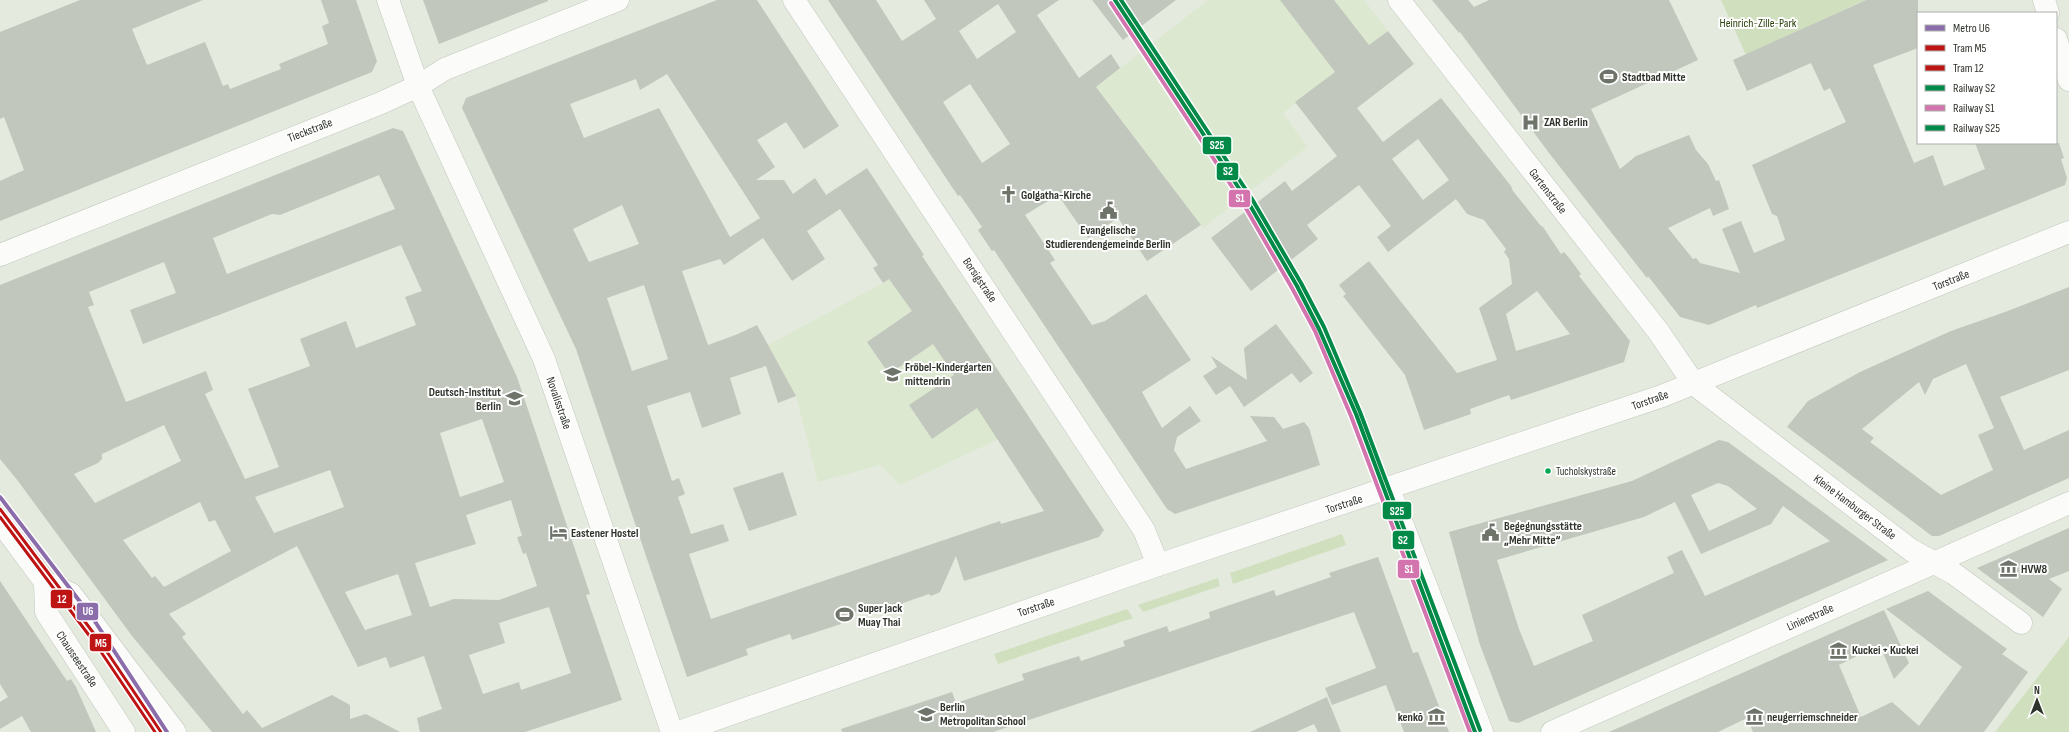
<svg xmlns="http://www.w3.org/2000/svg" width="2069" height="732" viewBox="0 0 2069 732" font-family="'Sofia Sans Condensed',sans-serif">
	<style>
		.built { fill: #dde8d1 }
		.green { fill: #d0e0be }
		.building { fill: #c1c7bc; fill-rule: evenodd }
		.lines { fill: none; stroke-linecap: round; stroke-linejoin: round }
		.minor-casing { stroke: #c2c7bd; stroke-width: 23 }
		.major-casing { stroke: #c2c7bd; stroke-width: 23 }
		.minor { stroke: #fbfcfa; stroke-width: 22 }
		.major { stroke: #fbfcfa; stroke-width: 22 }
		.rail-1-casing { stroke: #fff; stroke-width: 7 }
		.rail-2-casing { stroke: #fff; stroke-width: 7 }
		.rail-3-casing { stroke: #fff; stroke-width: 7 }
		.rail-1 { stroke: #018a47; stroke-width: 4 }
		.rail-2 { stroke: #d474ae; stroke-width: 4 }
		.rail-3 { stroke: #018a47; stroke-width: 4 }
		.tram-1-casing { stroke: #fff; stroke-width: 6 }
		.tram-2-casing { stroke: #fff; stroke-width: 6 }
		.tram-1 { stroke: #be1414; stroke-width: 3 }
		.tram-2 { stroke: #be1414; stroke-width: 3 }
		.metro-1-casing { stroke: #fff; stroke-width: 7 }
		.metro-1 { stroke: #8c6dab; stroke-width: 4 }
		.bus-dot { fill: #00a651; stroke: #fff; stroke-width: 1.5 }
		.labels { text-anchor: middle; stroke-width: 4; stroke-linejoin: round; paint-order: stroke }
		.bus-label { font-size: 11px; fill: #2f342b; stroke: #fff; text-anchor: start }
		.park-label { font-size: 12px; fill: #2a3f09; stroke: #fff }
		.poi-label { font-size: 12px; font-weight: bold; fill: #2f342b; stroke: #fff; text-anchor: start }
		.street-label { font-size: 12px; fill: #2f342b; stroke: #fff }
		.line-badge { stroke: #fff; stroke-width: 1.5 }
		.badge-label { font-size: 11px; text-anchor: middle; font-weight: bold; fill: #fff }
	</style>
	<rect width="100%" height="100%" fill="#e4eade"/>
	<path class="built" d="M 1208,0 L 1364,0 L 1388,31 L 1283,113 L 1307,147 L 1203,228 L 1096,87 Z
		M 922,256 L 1030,418 L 997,440 L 900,485 L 880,465 L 818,482 L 796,396 L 768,345 L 883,283 Z"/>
	<path class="green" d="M 1721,0 L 1865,0 L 1746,55 Z
		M 1342,534 L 1346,545 L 1233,584 L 1230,573 Z
		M 1218,578 L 1220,586 L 1143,612 L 1138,605 Z
		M 1127,609 L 1133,618 L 998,664 L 994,654 Z
		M 2069,637 L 2069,732 L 1995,732 Z"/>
	<path class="building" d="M 80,0 L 203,0 L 132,29 L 147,65 L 205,42 L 223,86 L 228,84 L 230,89 L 281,69 L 279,64 L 328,44 L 322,26 L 329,23 L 321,0 L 356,0 L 377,61 L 372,72 L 0,221 L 0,181 L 24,170 L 4,117 L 0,119 L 0,32 Z
		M 423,0 L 548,0 L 548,1 L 439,44 Z
		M 717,0 L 757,0 L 839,126 L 804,149 L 786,122 L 757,140 L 775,167 L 756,180 L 784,180 L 793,194 L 815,178 L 826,195 L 867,168 L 924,255 L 922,256 L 1104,530 L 1099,537 L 964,581 L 956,556 L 940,592 L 931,596 L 929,594 L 903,603 L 902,606 L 886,611 L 884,610 L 873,613 L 871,607 L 839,618 L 841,624 L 792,640 L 790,634 L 746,649 L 748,655 L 687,677 L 576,349 L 462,108 L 466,98 ZM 667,74 L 760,218 L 730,237 L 659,108 L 584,138 L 570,104 L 636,79 L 640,90 ZM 622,205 L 639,244 L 589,262 L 573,229 ZM 840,209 L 878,265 L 873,268 L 883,283 L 889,279 L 912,311 L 867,342 L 889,374 L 933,344 L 954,375 L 909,405 L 932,439 L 977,408 L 1044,511 L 1001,524 L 1000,521 L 711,619 L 689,554 L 729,541 L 723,524 L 691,534 L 678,497 L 685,494 L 679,478 L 672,481 L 647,406 L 690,392 L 702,428 L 741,414 L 730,378 L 766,366 L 778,403 L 796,396 L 757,325 L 738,334 L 708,345 L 682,271 L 720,259 L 724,265 L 763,238 L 792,281 L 825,259 L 807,231 ZM 644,285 L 668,359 L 632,371 L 607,298 Z
		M 828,0 L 876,0 L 902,41 L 936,19 L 924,0 L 1059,0 L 1037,15 L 1079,78 L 1111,54 L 1120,68 L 1096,87 L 1201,225 L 1147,261 L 1118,218 L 1088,238 L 1058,195 L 1025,215 L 1055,260 L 1050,263 L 1092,325 L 1105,321 L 1146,294 L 1191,360 L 1142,392 L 1162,428 L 1190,406 L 1201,421 L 1177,437 L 1174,450 L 1186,469 L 1267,441 L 1250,416 L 1274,417 L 1283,429 L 1304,422 L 1309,428 L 1320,465 L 1175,514 L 1167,509 L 994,250 L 992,251 L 978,230 L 982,227 L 960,195 L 958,196 L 950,184 ZM 998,4 L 1016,32 L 977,59 L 959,31 ZM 970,84 L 1010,144 L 982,163 L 943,102 Z
		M 1092,0 L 1176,0 L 1123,40 Z
		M 1280,0 L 1334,0 L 1369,45 L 1388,31 L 1414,64 L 1357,108 L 1383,142 L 1441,98 L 1511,186 L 1513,191 L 1540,225 L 1543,227 L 1561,254 L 1564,252 L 1570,259 L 1581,274 L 1579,276 L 1630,341 L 1624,362 L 1511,400 L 1509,395 L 1470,409 L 1471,414 L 1424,430 L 1405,375 L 1343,296 L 1346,294 L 1339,285 L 1369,261 L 1457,373 L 1497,360 L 1479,308 L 1512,284 L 1509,259 L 1504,252 L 1506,249 L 1484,220 L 1467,214 L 1456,199 L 1388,252 L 1377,237 L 1391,226 L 1359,185 L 1307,225 L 1318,239 L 1251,291 L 1211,238 L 1285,181 L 1292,191 L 1337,156 L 1295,102 L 1335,72 ZM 1418,139 L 1449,180 L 1423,200 L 1392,159 ZM 1537,291 L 1570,334 L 1516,351 L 1506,314 Z
		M 1432,0 L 1468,0 L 1474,7 L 1489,0 L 1669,0 L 1698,60 L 1591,109 L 1620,169 L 1636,156 L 1689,135 L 1696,150 L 1708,164 L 1716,181 L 1719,180 L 1729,209 L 1713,216 L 1710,208 L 1668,228 L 1693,259 L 1696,258 L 1700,263 L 1740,273 L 1722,229 L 1741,221 L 1754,253 L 1785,240 L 1777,216 L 1772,214 L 1752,165 L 1846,122 L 1830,88 L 1824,91 L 1811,63 L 1747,91 L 1733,60 L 1866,0 L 1918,0 L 1918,48 L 1873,65 L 1914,163 L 1933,155 L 1944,186 L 1985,169 L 1975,143 L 2059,143 L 2064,158 L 2061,159 L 2067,178 L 2065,185 L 1757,308 L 1756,305 L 1709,325 L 1680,317 L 1648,276 L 1647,278 L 1549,153 L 1460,32 L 1459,33 Z
		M 393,128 L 403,131 L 517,377 L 590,594 L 586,595 L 622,700 L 525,732 L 420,732 L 417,718 L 442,709 L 424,656 L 390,668 L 386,657 L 358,667 L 297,546 L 169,614 L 186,634 L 182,637 L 243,714 L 247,710 L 262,728 L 332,695 L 350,705 L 350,719 L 366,714 L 400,732 L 212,732 L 132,636 L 18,481 L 0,459 L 0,285 ZM 379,175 L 395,209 L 227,274 L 213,238 L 272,214 L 280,215 ZM 401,245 L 422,291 L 405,297 L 416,325 L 356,348 L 346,321 L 300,339 L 310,366 L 248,389 L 279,467 L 245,479 L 205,394 L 213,390 L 206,371 L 126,402 L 88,307 L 94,305 L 89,292 L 164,262 L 176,293 L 130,310 L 143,344 ZM 482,419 L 504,482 L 460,497 L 440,433 ZM 164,425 L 181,461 L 95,503 L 74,474 L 98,463 L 102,459 L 102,454 ZM 330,470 L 344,507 L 274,533 L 255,497 ZM 511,500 L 522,536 L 517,537 L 523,554 L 526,553 L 537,586 L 499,600 L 454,599 L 430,607 L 415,563 L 476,544 L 466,515 ZM 200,502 L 209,522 L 215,520 L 231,551 L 164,587 L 155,576 L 152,578 L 123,540 ZM 398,574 L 412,615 L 365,630 L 345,592 ZM 549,607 L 571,673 L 521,690 L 519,682 L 483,694 L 469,655 L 505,643 L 499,623 Z
		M 2069,287 L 2069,370 L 2000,397 L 2024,450 L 2069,430 L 2069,478 L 1939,536 L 1932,536 L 1787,427 L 1808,401 L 1860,372 L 1951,331 L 2005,312 ZM 1966,364 L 1994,428 L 1978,435 L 1993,470 L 1941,495 L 1870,442 L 1874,438 L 1862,429 L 1919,382 L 1925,395 L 1933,379 Z
		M 1276,324 L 1313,373 L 1300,383 L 1292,373 L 1244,407 L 1230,386 L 1216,395 L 1203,376 L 1217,367 L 1211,356 L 1247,380 L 1244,348 Z
		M 1719,440 L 1728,442 L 1888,560 L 1518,723 L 1509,721 L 1480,645 L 1449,532 L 1632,481 ZM 1718,483 L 1728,486 L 1757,509 L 1709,531 L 1691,495 ZM 1675,502 L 1701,554 L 1771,524 L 1783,506 L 1830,541 L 1705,596 L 1682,550 L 1667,557 L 1674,573 L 1582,615 L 1593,641 L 1534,666 L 1519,629 L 1497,560 L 1644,517 Z
		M 783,472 L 797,515 L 749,531 L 733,488 Z
		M 2069,528 L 2069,571 L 2049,579 L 2062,589 L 2043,617 L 1977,568 Z
		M 1378,557 L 1413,653 L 1418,652 L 1449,732 L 1404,732 L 1386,685 L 1332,705 L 1325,688 L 1376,668 L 1354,612 L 993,732 L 842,732 L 841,729 L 952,692 L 956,703 L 1024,680 L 1022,674 L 1079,656 L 1081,661 L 1125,646 L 1123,641 L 1167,626 L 1169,632 L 1210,618 L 1209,612 L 1274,590 L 1276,596 L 1331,577 L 1329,573 Z
		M 0,581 L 67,681 L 71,679 L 76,687 L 96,732 L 31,732 L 22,716 L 0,729 L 0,702 L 8,697 L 0,684 Z
		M 1928,591 L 2007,649 L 2002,654 L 2028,672 L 1984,732 L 1753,732 L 1747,718 L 1718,732 L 1609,732 L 1884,610 L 1909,663 L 1894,679 L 1881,648 L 1868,655 L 1865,652 L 1839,665 L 1861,717 L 1892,702 L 1919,726 L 1962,667 L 1886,609 Z
		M 1327,697 L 1341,732 L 1318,732 L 1314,724 L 1296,732 L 1250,732 Z"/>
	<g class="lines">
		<defs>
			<path id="minor" d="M 388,0 L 418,86 L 544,359 L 672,732
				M 794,0 L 1144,530 L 1158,565
				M 1399,0 L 1658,331 L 1694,384 L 1911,550 L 1953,573 L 2021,623
				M 2044,0 L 2048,13
				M 2056,39 L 2069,80
				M 0,255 L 381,103 L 418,86 L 445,69 L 618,0
				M 1389,489 L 1482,732
				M 1552,732 L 2069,503"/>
			<path id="major" d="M 0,521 L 45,582 L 71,594 L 175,732
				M 45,582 L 46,612 L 124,732
				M 679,732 L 1158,565 L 1662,396 L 2069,232"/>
		</defs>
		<use href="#minor" class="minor-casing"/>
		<use href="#major" class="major-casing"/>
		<use href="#minor" class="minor"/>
		<use href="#major" class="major"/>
		<defs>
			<path id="rail-1" d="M 1115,0 L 1248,202 L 1297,286 L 1319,329 L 1356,414 L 1475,732"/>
			<path id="rail-2" d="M 1111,3 L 1244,205 L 1292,288 L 1315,331 L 1351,416 L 1470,732"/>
			<path id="rail-3" d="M 1121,0 L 1252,199 L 1301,283 L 1324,327 L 1360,412 L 1480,730"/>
		</defs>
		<use href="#rail-1" class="rail-1-casing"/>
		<use href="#rail-2" class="rail-2-casing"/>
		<use href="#rail-3" class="rail-3-casing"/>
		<use href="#rail-1" class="rail-1"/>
		<use href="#rail-2" class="rail-2"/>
		<use href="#rail-3" class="rail-3"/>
		<defs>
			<path id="tram-1" d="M 0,509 L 101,643 L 161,732"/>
			<path id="tram-2" d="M 0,517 L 97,646 L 155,732"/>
		</defs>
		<use href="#tram-1" class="tram-1-casing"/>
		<use href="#tram-2" class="tram-2-casing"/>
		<use href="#tram-1" class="tram-1"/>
		<use href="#tram-2" class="tram-2"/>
		<defs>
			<path id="metro-1" d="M 0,497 L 94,620 L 167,732"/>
		</defs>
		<use href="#metro-1" class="metro-1-casing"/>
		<use href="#metro-1" class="metro-1"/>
	</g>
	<defs>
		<symbol id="stadium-bare" viewBox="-9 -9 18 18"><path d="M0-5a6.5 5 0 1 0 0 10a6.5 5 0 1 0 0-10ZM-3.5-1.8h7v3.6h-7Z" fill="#6e746a" stroke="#fff" stroke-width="2.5" paint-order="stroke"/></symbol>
		<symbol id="hospital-bare" viewBox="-9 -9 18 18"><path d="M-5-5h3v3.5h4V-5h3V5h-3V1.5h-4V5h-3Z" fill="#6e746a" stroke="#fff" stroke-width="2.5" paint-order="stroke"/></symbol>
		<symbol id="church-bare" viewBox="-9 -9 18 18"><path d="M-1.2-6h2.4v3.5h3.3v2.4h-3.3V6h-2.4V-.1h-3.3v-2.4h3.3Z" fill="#6e746a" stroke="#fff" stroke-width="2.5" paint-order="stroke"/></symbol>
		<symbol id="civic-bare" viewBox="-9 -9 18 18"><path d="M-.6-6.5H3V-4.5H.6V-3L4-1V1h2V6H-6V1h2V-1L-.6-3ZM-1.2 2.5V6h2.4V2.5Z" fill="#6e746a" stroke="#fff" stroke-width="2.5" paint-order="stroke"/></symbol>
		<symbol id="school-bare" viewBox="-9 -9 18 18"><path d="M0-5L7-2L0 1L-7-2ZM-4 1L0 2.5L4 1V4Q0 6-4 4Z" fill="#6e746a" stroke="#fff" stroke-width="2.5" paint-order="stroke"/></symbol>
		<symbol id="hotel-bare" viewBox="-9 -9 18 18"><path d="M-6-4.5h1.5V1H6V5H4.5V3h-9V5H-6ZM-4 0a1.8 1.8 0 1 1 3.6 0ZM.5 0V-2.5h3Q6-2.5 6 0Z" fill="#6e746a" stroke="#fff" stroke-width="2.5" paint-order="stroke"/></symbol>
		<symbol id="museum-bare" viewBox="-9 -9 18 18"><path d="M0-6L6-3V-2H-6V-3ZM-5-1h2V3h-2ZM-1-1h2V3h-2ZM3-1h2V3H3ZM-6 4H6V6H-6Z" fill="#6e746a" stroke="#fff" stroke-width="2.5" paint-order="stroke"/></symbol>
	</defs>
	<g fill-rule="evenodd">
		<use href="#stadium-bare" x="1596" y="64" width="25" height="25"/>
		<use href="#hospital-bare" x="1518" y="110" width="25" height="25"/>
		<use href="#church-bare" x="996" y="182" width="25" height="25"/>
		<use href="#civic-bare" x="1096" y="198" width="25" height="25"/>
		<use href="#school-bare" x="880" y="362" width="25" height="25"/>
		<use href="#school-bare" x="502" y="386" width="25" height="25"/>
		<use href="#hotel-bare" x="546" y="520" width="25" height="25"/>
		<use href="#civic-bare" x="1478" y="520" width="25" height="25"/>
		<use href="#museum-bare" x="1996" y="556" width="25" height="25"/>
		<use href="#stadium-bare" x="832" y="602" width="25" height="25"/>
		<use href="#museum-bare" x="1826" y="638" width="25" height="25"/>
		<use href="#school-bare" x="914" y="702" width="25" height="25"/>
		<use href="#museum-bare" x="1424" y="704" width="25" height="25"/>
		<use href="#museum-bare" x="1742" y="704" width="25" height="25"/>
	</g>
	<circle class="bus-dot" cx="1548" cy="471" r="3.5"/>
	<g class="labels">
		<g class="bus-label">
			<text x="1556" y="475">Tucholskystraße</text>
		</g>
		<g class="park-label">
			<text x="1758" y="27">Heinrich-Zille-Park</text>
		</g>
		<g class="poi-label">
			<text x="1622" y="81">Stadtbad Mitte</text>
			<text x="1544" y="126">ZAR Berlin</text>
			<text x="1021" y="199">Golgatha-Kirche</text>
			<text x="1108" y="234" text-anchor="middle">Evangelische<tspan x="1108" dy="14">Studierendengemeinde Berlin</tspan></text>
			<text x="905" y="371">Fröbel-Kindergarten<tspan x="905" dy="14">mittendrin</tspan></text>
			<text x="501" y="396" text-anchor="end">Deutsch-Institut<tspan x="501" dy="14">Berlin</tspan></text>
			<text x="1504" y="530">Begegnungsstätte<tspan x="1504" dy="14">„Mehr Mitte“</tspan></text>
			<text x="571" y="537">Eastener Hostel</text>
			<text x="2021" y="573">HVW8</text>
			<text x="858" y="612">Super Jack<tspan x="858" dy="14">Muay Thai</tspan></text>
			<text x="1852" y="654">Kuckei + Kuckei</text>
			<text x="940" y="711">Berlin<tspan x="940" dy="14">Metropolitan School</tspan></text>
			<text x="1423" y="721" text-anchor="end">kenkō</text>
			<text x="1767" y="721">neugerriemschneider</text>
		</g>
		<g class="street-label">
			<text transform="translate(310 130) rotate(-21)" y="4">Tieckstraße</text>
			<text transform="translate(1548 191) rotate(52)" y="4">Gartenstraße</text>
			<text transform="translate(980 280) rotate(56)" y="4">Borsigstraße</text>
			<text transform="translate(1951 280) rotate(-22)" y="4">Torstraße</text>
			<text transform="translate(1650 400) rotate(-20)" y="4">Torstraße</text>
			<text transform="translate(559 403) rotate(71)" y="4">Novalisstraße</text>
			<text transform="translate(1344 504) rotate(-18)" y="4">Torstraße</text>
			<text transform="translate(1855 507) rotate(37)" y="4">Kleine Hamburger Straße</text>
			<text transform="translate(1036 607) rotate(-19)" y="4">Torstraße</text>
			<text transform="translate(1810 617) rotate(-24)" y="4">Linienstraße</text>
			<text transform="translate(77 659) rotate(56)" y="4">Chausseestraße</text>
		</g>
	</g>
	<g class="line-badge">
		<rect x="1202" y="136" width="30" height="19" rx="4" fill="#018a47"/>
		<rect x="1216" y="162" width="23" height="19" rx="4" fill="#018a47"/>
		<rect x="1228" y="189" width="23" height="19" rx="4" fill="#d474ae"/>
		<rect x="1382" y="501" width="30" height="19" rx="4" fill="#018a47"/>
		<rect x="1392" y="530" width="23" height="20" rx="4" fill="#018a47"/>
		<rect x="1397" y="559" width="23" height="20" rx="4" fill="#d474ae"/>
		<rect x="50" y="589" width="23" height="20" rx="4" fill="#be1414"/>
		<rect x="76" y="602" width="23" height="19" rx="4" fill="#8c6dab"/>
		<rect x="89" y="633" width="23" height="19" rx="4" fill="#be1414"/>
	</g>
	<g class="badge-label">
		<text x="1217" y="149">S25</text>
		<text x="1228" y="175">S2</text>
		<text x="1240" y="202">S1</text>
		<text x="1397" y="515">S25</text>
		<text x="1403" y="544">S2</text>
		<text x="1409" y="573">S1</text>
		<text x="62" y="603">12</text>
		<text x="88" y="615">U6</text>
		<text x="101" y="647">M5</text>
	</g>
	<rect x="1917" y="12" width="140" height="132" fill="#ffffff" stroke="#acaeaa"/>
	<rect x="1925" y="25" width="20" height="6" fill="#8c6dab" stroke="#acaeaa"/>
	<text x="1953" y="32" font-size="12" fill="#2f342b">Metro U6</text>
	<rect x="1925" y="45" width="20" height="6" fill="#be1414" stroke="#acaeaa"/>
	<text x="1953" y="52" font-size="12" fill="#2f342b">Tram M5</text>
	<rect x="1925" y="65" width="20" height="6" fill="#be1414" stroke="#acaeaa"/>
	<text x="1953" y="72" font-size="12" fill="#2f342b">Tram 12</text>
	<rect x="1925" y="85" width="20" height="6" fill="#018a47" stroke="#acaeaa"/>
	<text x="1953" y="92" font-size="12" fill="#2f342b">Railway S2</text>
	<rect x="1925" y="105" width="20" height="6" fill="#d474ae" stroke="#acaeaa"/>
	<text x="1953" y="112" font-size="12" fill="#2f342b">Railway S1</text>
	<rect x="1925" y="125" width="20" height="6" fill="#018a47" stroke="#acaeaa"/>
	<text x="1953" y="132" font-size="12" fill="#2f342b">Railway S25</text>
	<g transform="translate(2037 700)" stroke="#ffffff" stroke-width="3" paint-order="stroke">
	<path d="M0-3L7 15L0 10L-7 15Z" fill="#2f342b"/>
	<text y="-6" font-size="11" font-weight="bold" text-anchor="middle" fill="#2f342b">N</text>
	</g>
</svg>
